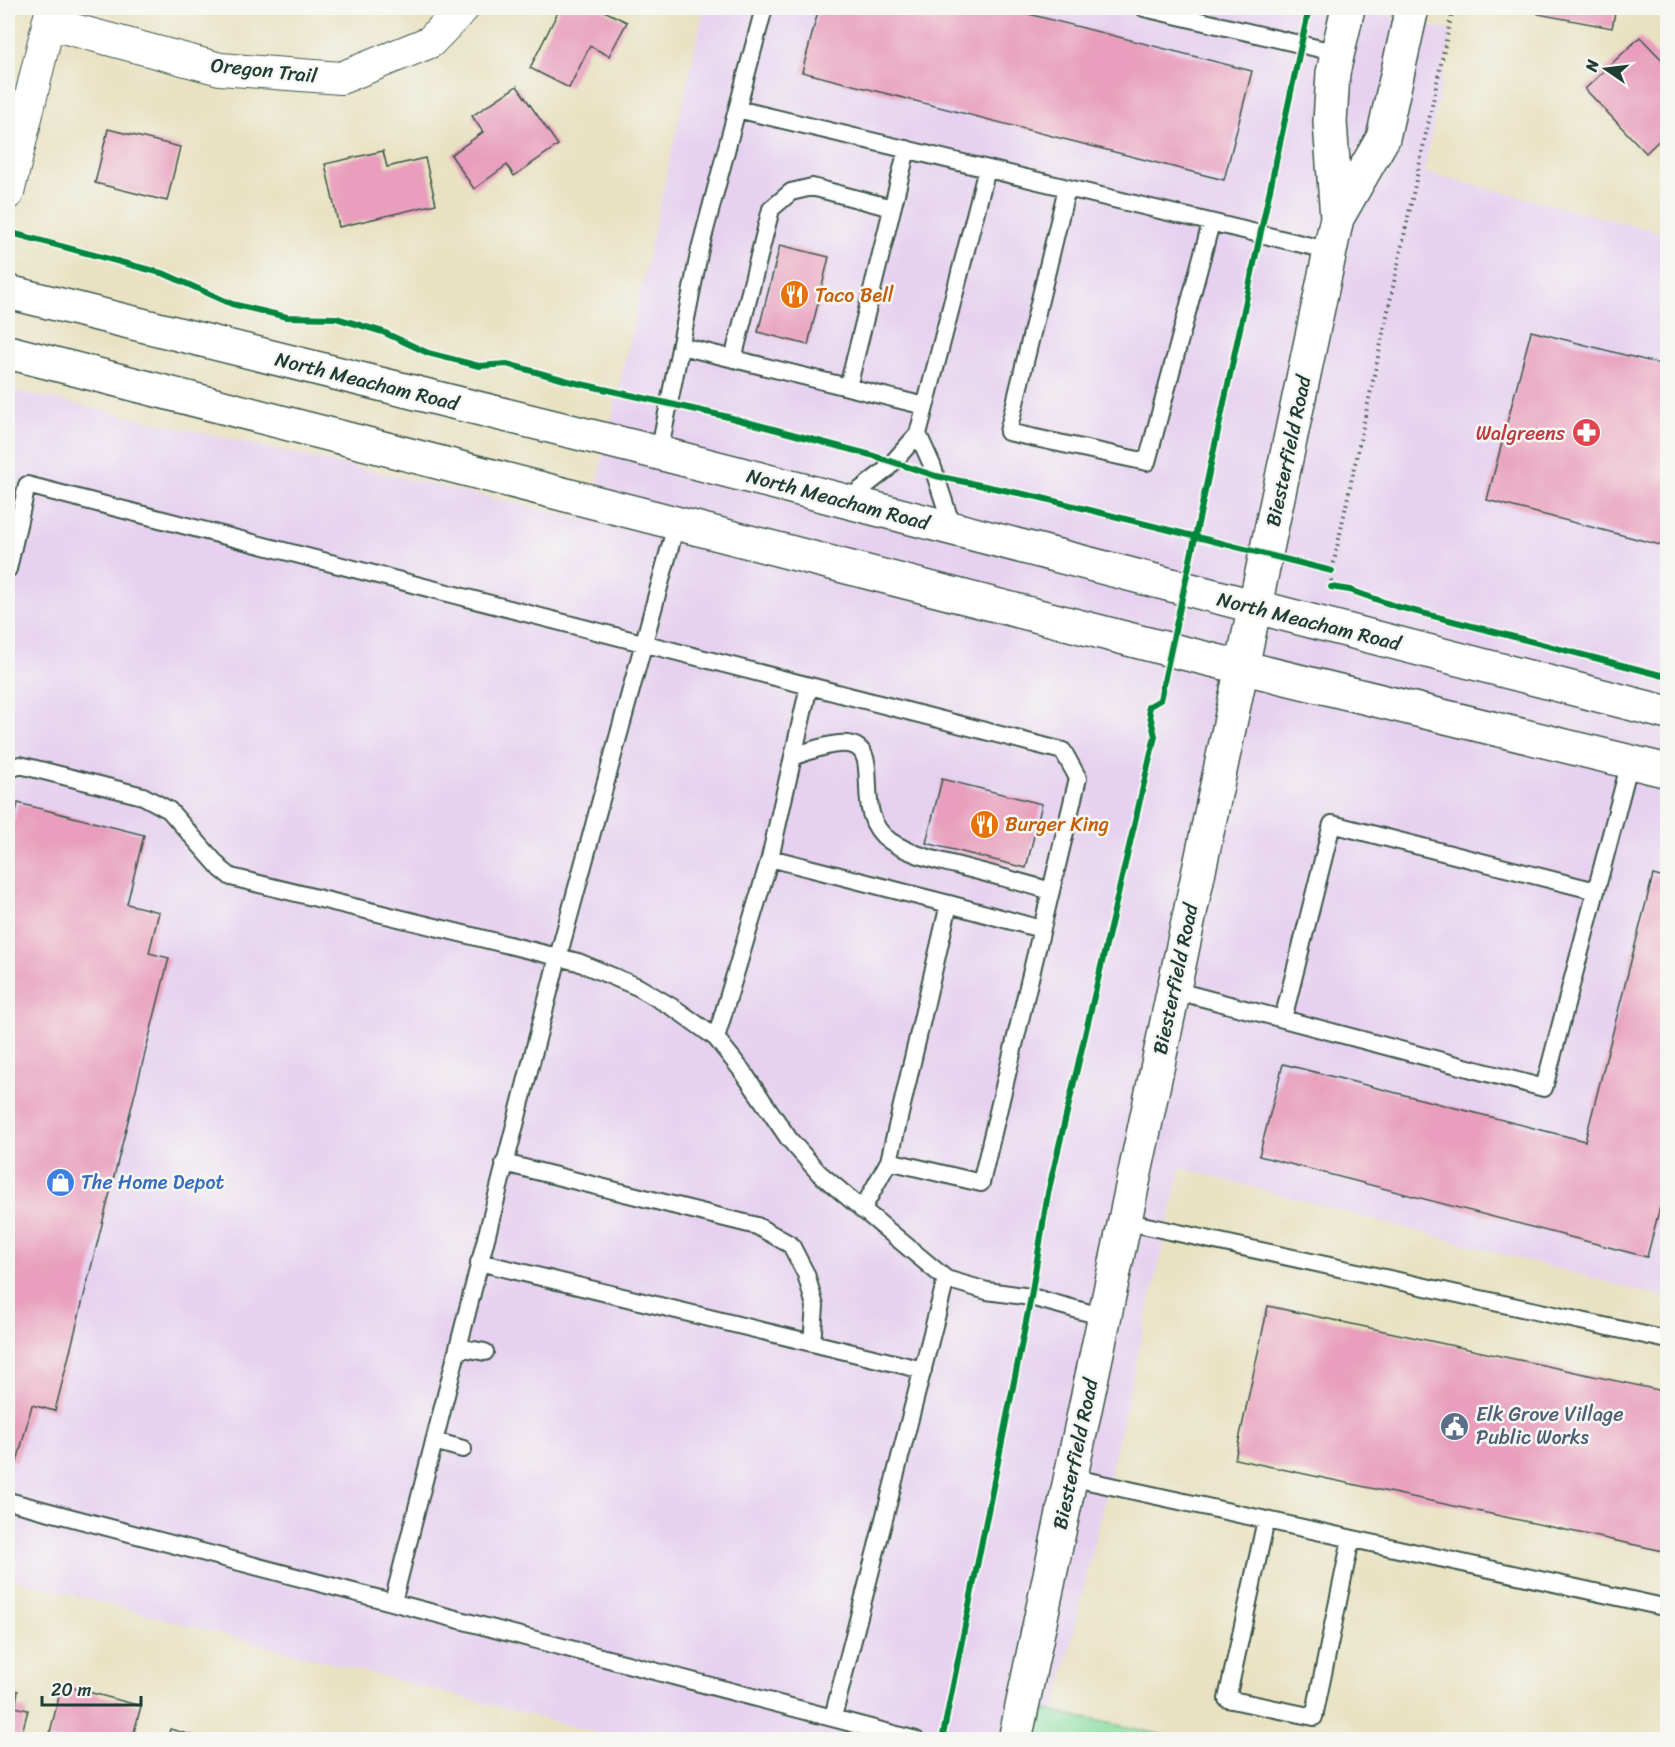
<svg xmlns="http://www.w3.org/2000/svg" width="1675" height="1747" viewBox="0 0 1675 1747" font-family="Sriracha,sans-serif">
	<style>
		.built { fill: #e6d2f0 }
		.green { fill: #8adea0; stroke: #548e6a; stroke-width: 1.5 }
		.building { fill: #e89ebc }
		.lines { fill: none; stroke-linecap: round; stroke-linejoin: round }
		.lane-casing { stroke: #3d5649; stroke-width: 20 }
		.street-casing { stroke: #3d5649; stroke-width: 34 }
		.secondary-casing { stroke: #3d5649; stroke-width: 36 }
		.path { stroke: #3d5649; stroke-width: 4; stroke-dasharray: 1.5 4.5; stroke-linecap: butt }
		.lane { stroke: #fff; stroke-width: 16 }
		.street { stroke: #fff; stroke-width: 32 }
		.secondary { stroke: #fff; stroke-width: 33 }
		.cycleway-casing { stroke: #f6f6f2; stroke-width: 10 }
		.cycleway { stroke: #00873e; stroke-width: 6 }
		.labels { text-anchor: middle; stroke-width: 5; stroke-linejoin: round; paint-order: stroke }
		.street-label { font-size: 20px; fill: #1f3d34; stroke: #f6f6f2 }
		.food-label { font-size: 20px; fill: #c56008; stroke: #f6f6f2; text-anchor: start }
		.health-label { font-size: 20px; fill: #be3a42; stroke: #f6f6f2; text-anchor: end }
		.shop-label { font-size: 20px; fill: #366cbe; stroke: #f6f6f2; text-anchor: start }
		.service-label { font-size: 20px; fill: #4e5e75; stroke: #f6f6f2; text-anchor: start }
	</style>
	<rect width="100%" height="100%" fill="#f6f6f2"/>
	<filter id="ink" filterUnits="userSpaceOnUse"><feTurbulence type="fractalNoise" baseFrequency=".0167" numOctaves="2"/><feDisplacementMap in="SourceGraphic" scale="12" xChannelSelector="R" yChannelSelector="G"/><feConvolveMatrix kernelMatrix="1 2 1 2 8 2 1 2 1" color-interpolation-filters="sRGB"/></filter>
	<filter id="wash" filterUnits="userSpaceOnUse"><feTurbulence type="fractalNoise" baseFrequency=".008" numOctaves="4" result="noise"/><feDisplacementMap in="SourceGraphic" scale="24" xChannelSelector="R" yChannelSelector="G"/><feGaussianBlur stdDeviation="1.35" result="paint"/><feColorMatrix in="noise" values="0 0 0 0 0 0 0 0 0 0 0 0 0 0 0 0 0 1.4 0 .05"/><feComposite in="paint" operator="in"/></filter>
	<g filter="url(#wash)">
		<rect width="100%" height="100%" fill="#e8e2c2"/>
		<path class="built" d="M 704,8 L 1354,8 L 1452,31 L 1424,172 L 1667,234 L 1667,1298 L 1181,1168 L 1049,1739 L 621,1739 L 8,1578 L 8,389 L 589,520 Z"/>
		<path class="green" d="M 1022,1705 L 1183,1739 L 1015,1740 Z"/>
		<g id="blocks">
			<path class="building" d="M 560,8 L 598,8 L 627,22 L 609,56 L 590,46 L 569,88 L 530,68 Z
				M 819,8 L 1005,8 L 1252,71 L 1224,180 L 802,72 Z
				M 1539,8 L 1616,8 L 1612,28 L 1538,14 Z
				M 1640,37 L 1668,66 L 1668,132 L 1646,153 L 1585,89 Z
				M 517,86 L 558,145 L 514,176 L 507,165 L 474,189 L 451,155 L 483,132 L 472,116 Z
				M 108,129 L 180,147 L 167,201 L 95,183 Z
				M 383,151 L 387,167 L 425,158 L 436,204 L 339,227 L 325,164 Z
				M 780,245 L 829,257 L 808,345 L 758,332 Z
				M 1531,331 L 1668,366 L 1668,547 L 1487,500 Z
				M 942,779 L 1042,804 L 1026,868 L 926,843 Z
				M 18,803 L 144,835 L 127,904 L 159,912 L 149,953 L 169,958 L 55,1411 L 32,1405 L 17,1462 L 8,1459 L 8,844 Z
				M 1653,875 L 1668,879 L 1668,1176 L 1647,1257 L 1259,1156 L 1283,1064 L 1585,1141 Z
				M 1268,1306 L 1668,1392 L 1668,1552 L 1235,1459 Z
				M 62,1685 L 141,1706 L 132,1740 L 48,1740 Z
				M 8,1688 L 18,1691 L 15,1707 L 28,1710 L 20,1740 L 8,1740 Z
				M 170,1729 L 206,1739 L 206,1740 L 167,1740 Z"/>
		</g>
	</g>
	<g filter="url(#ink)">
		<use href="#blocks" fill-opacity="0" stroke="#3d5649" stroke-width="1.5"/>
		<g class="lines">
			<defs>
				<path id="lane" d="M 1144,8 L 1338,53
					M 737,109 L 1331,251
					M 1067,188 L 1008,432 L 1147,462 L 1211,223
					M 681,346 L 925,406
					M 733,359 L 771,209 L 791,192 L 812,187 L 892,208
					M 848,387 L 907,149
					M 918,434 L 932,465 L 953,529
					M 659,453 L 700,249 L 764,8
					M 846,501 L 887,469 L 918,434 L 987,169
					M 8,569 L 27,485 L 1063,751 L 1078,778 L 981,1183 L 889,1161 L 862,1210
					M 793,757 C 914,709 837,805 890,841 C 911,855 936,860 959,866 C 990,874 1021,882 1051,891
					M 8,770 L 20,765 L 143,796 L 169,810 L 221,869 L 231,877 L 578,962 L 638,987 L 677,1010 L 716,1038 L 743,1072 L 789,1139 L 819,1173 L 946,1279 L 987,1291 L 1031,1297 L 1104,1317
					M 770,858 L 809,686
					M 1173,990 L 1544,1088 L 1630,762
					M 1283,1019 L 1332,824 L 1596,891
					M 716,1038 L 770,858 L 949,904
					M 889,1161 L 949,904 L 1041,929
					M 504,1163 L 757,1226 L 791,1245 L 806,1274 L 815,1306 L 812,1343
					M 1124,1221 L 1668,1340
					M 479,1262 L 923,1370
					M 458,1347 L 485,1352
					M 434,1441 L 463,1449
					M 1070,1477 L 1668,1608
					M 8,1501 L 916,1740
					M 1266,1520 L 1227,1699 L 1314,1717 L 1351,1539
					M 393,1602 L 558,957 L 676,525
					M 833,1717 L 946,1279"/>
				<path id="street" d="M 48,23 L 220,69 L 341,78 L 430,42 L 463,8
					M 8,193 L 52,8"/>
				<path id="secondary" d="M 1337,218 L 1383,138 L 1412,8
					M 8,292 L 659,453 L 1668,713
					M 8,352 L 1171,650 L 1668,771
					M 1015,1740 L 1337,218 L 1330,122 L 1333,73 L 1348,8"/>
			</defs>
			<use href="#lane" class="lane-casing"/>
			<use href="#street" class="street-casing"/>
			<use href="#secondary" class="secondary-casing"/>
			<path class="path" d="M 1331,587 L 1332,571 L 1453,8"/>
			<use href="#lane" class="lane"/>
			<use href="#street" class="street"/>
			<use href="#secondary" class="secondary"/>
			<defs>
				<path id="cycleway" d="M 8,232 L 165,274 L 232,304 L 287,317 L 336,318 L 383,332 L 428,353 L 479,366 L 507,364 L 572,382 L 724,416 L 871,455 L 936,476 L 1038,497 L 1332,571
					M 1331,587 L 1350,590 L 1395,606 L 1668,677
					M 942,1740 L 1031,1297 L 1048,1193 L 1155,736 L 1148,707 L 1160,700 L 1309,8"/>
			</defs>
			<use href="#cycleway" class="cycleway-casing"/>
			<use href="#cycleway" class="cycleway"/>
		</g>
	</g>
	<defs>
		<symbol id="restaurant-disc" viewBox="-11 -11 22 22"><circle r="9.5" fill="#e8710a" stroke="#f6f6f2"/><path d="M-5-6h1v4h1v-4h1v4h1v-4h1v5L-1.5 .5V6h-2V.5L-5-1ZM5-6V6H3V1.5H1.5Q1.5-4 5-6Z" fill="#fff"/></symbol>
		<symbol id="pharmacy-disc" viewBox="-11 -11 22 22"><circle r="9.5" fill="#e0444e" stroke="#f6f6f2"/><path d="M-2-6h4v4h4v4h-4v4h-4v-4h-4v-4h4Z" fill="#fff"/></symbol>
		<symbol id="shop-disc" viewBox="-11 -11 22 22"><circle r="9.5" fill="#3f7fe0" stroke="#f6f6f2"/><path d="M-5-2.5h2.3a2.7 3.5 0 0 1 5.4 0H5L5.5 6h-11ZM-1.5-2.5h3a1.5 2.3 0 0 0-3 0Z" fill="#fff"/></symbol>
		<symbol id="civic-disc" viewBox="-11 -11 22 22"><circle r="9.5" fill="#5c6f8a" stroke="#f6f6f2"/><path d="M-.6-6.5H3V-4.5H.6V-3L4-1V1h2V6H-6V1h2V-1L-.6-3ZM-1.2 2.5V6h2.4V2.5Z" fill="#fff"/></symbol>
	</defs>
	<g fill-rule="evenodd">
		<use href="#restaurant-disc" x="778" y="278" width="33" height="33"/>
		<use href="#pharmacy-disc" x="1570" y="416" width="33" height="33"/>
		<use href="#restaurant-disc" x="968" y="808" width="33" height="33"/>
		<use href="#shop-disc" x="44" y="1166" width="33" height="33"/>
		<use href="#civic-disc" x="1438" y="1410" width="33" height="33"/>
	</g>
	<g class="labels">
		<g class="street-label">
			<text transform="translate(264 70) rotate(6)" y="7">Oregon Trail</text>
			<text transform="translate(367 381) rotate(14)" y="7">North Meacham Road</text>
			<text transform="translate(1288 451) rotate(-78)" y="7">Biesterfield Road</text>
			<text transform="translate(838 499) rotate(15)" y="7">North Meacham Road</text>
			<text transform="translate(1309 621) rotate(14)" y="7">North Meacham Road</text>
			<text transform="translate(1175 979) rotate(-78)" y="7">Biesterfield Road</text>
			<text transform="translate(1075 1454) rotate(-78)" y="7">Biesterfield Road</text>
		</g>
		<g class="food-label">
			<text x="815" y="302">Taco Bell</text>
			<text x="1005" y="831">Burger King</text>
		</g>
		<g class="health-label">
			<text x="1565" y="440">Walgreens</text>
		</g>
		<g class="shop-label">
			<text x="81" y="1189">The Home Depot</text>
		</g>
		<g class="service-label">
			<text x="1476" y="1421">Elk Grove Village<tspan x="1476" dy="23">Public Works</tspan></text>
		</g>
	</g>
	<rect width="1675" height="1747" fill="none" stroke="#f6f6f2" stroke-width="30"/>
	<g transform="translate(1606 69) rotate(284)" stroke="#f6f6f2" stroke-width="4.5" paint-order="stroke">
	<path d="M0-4.5L10 22L0 15L-10 22Z" fill="#1f3d34"/>
	<text y="-9" font-size="16" font-weight="bold" text-anchor="middle" fill="#1f3d34">N</text>
	</g>
	<path d="M42 1696v9h99v-9" fill="none" stroke="#1f3d34" stroke-width="3"/>
	<text x="51" y="1696" font-size="18" fill="#1f3d34" stroke="#f6f6f2" stroke-width="4.5" paint-order="stroke">20 m</text>
</svg>
